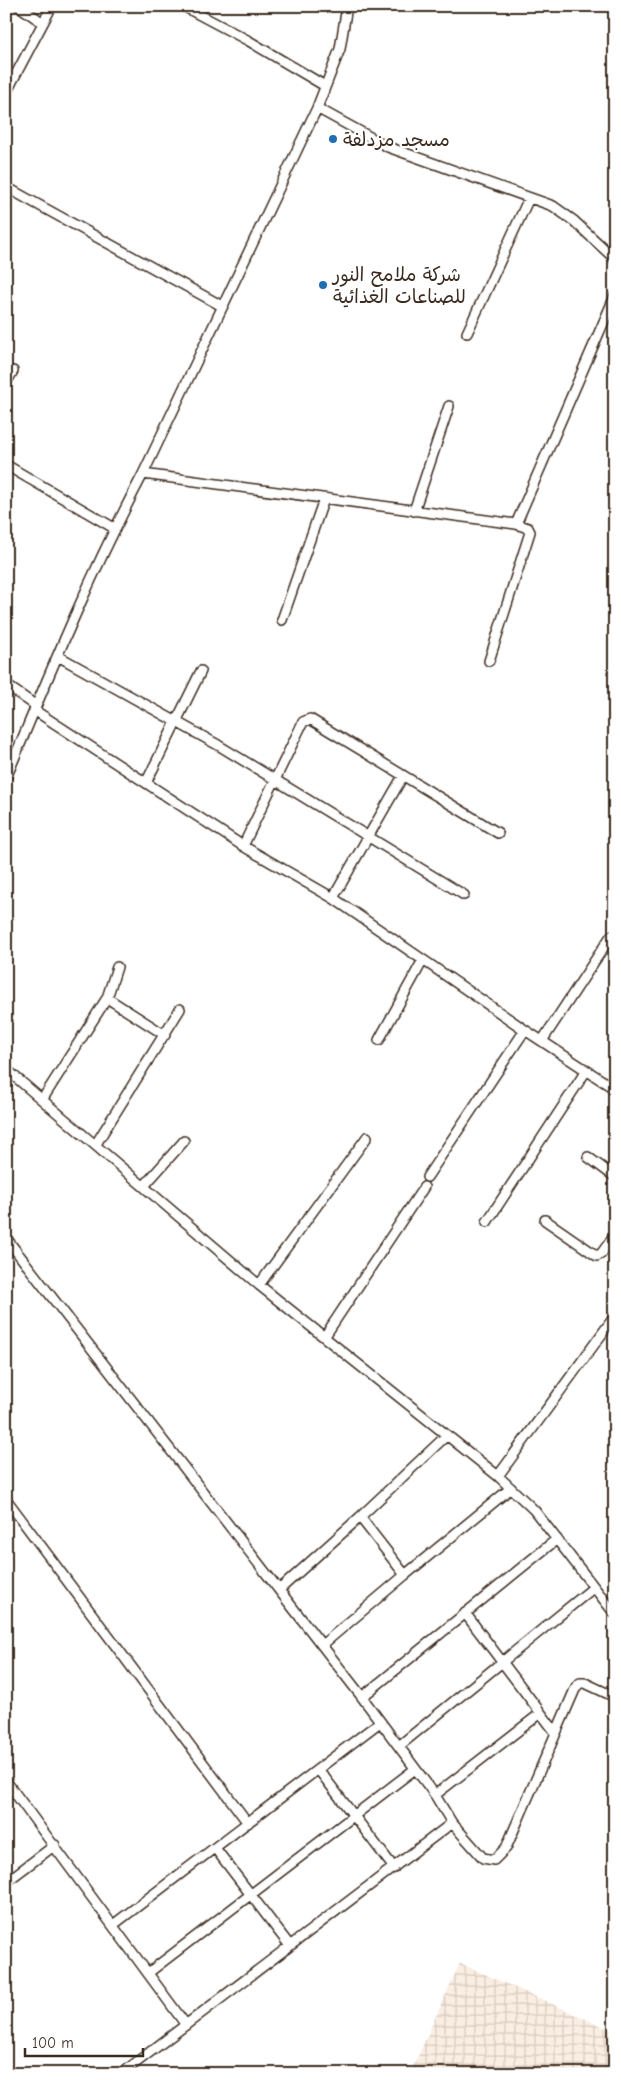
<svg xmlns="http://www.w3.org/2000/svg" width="621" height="2080" viewBox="0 0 621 2080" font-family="'Comic Neue','Playpen Sans Arabic',sans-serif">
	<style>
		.industrial { fill: url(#industrial-grid) }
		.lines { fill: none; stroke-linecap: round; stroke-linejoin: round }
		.minor-casing { stroke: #3b2a1e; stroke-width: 12 }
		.minor { stroke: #fff; stroke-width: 9 }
		.poi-dot { fill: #1f6fb2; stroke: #fff; stroke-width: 2 }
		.labels { text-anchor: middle; stroke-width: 4.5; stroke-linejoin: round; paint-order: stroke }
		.poi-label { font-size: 19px; fill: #3b2a1e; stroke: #fff; text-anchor: start }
	</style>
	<defs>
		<pattern id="industrial-grid" width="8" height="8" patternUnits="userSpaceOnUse" patternTransform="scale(1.25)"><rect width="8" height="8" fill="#faede2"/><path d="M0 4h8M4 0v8" fill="none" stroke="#d7cbc1"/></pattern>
	</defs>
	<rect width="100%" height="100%" fill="#fff"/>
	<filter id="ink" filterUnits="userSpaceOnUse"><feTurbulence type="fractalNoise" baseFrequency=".02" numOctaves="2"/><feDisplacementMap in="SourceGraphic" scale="10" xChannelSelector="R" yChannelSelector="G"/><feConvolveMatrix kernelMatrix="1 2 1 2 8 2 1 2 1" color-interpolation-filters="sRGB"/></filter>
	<g filter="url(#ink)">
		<path class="industrial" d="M 460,1963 L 615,2032 L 615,2074 L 410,2074 Z"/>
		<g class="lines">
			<defs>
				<path id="minor" d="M 19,6 L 43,23
					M 183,6 L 249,41 L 325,86
					M 6,93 L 52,6
					M 317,108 L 388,147 L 553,206 L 574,221 L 615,259
					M 6,187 L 222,306
					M 467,333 L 529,198
					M 6,383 L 13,371
					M 6,465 L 114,528
					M 143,474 L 516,524 L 528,528 L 530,532 L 489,661
					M 414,511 L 449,406
					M 516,524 L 615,296
					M 282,620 L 324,499
					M 58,656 L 218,745 L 464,895
					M 6,685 L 35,705
					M 34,710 L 243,846 L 333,898 L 525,1030 L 615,1089
					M 6,778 C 49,675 91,572 143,474 L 317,108 L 340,49 L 347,6
					M 146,783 L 201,671
					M 243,846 L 303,722 L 310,719 L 498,833
					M 333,898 L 403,776
					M 107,998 L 117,967
					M 379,1040 L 423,960
					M 542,1041 L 611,936
					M 6,1069 L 259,1285 L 498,1476 L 534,1510 L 615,1614
					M 42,1100 L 107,998 L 165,1035
					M 96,1144 L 180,1009
					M 588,1157 L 615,1177
					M 427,1177 L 525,1030
					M 144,1186 L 184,1141
					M 545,1220 L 597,1256 L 601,1254 L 615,1235
					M 487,1222 L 586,1071
					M 6,1238 L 279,1590 L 360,1517 L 405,1575 L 322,1645
					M 259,1285 L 367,1137
					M 325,1336 L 424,1187
					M 498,1476 L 615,1316
					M 6,1499 L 248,1823
					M 360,1517 L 446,1436
					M 405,1575 L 511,1488
					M 279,1590 L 362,1697 L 435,1795 L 452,1823 L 483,1858 L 494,1860 L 506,1848 L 576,1687 L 580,1683 L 585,1683 L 615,1697
					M 465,1613 L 556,1733
					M 362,1697 L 557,1539
					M 399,1746 L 593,1588
					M 318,1769 L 394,1868
					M 6,1781 L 186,2025
					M 435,1795 L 541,1713
					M 215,1848 L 290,1946
					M 6,1882 L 55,1845
					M 113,1925 L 380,1722
					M 148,1973 L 415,1769
					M 121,2074 L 452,1823"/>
			</defs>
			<use href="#minor" class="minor-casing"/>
			<use href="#minor" class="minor"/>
		</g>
	</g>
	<g class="poi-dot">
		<circle cx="333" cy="139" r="5"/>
		<circle cx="323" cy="285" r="5"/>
	</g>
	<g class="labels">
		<g class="poi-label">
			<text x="343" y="146">مسجد مزدلفة</text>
			<text x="333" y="281">شركة ملامح النور<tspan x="333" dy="22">للصناعات الغذائية</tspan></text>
		</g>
	</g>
	<rect width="621" height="2080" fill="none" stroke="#fff" stroke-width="25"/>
	<rect x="12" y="12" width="596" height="2055" fill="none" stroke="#3b2a1e" stroke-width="2" filter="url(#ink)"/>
	<path d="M25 2048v8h118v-8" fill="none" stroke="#3b2a1e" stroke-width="2.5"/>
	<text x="32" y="2048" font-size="15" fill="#3b2a1e" stroke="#ffffff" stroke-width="4" paint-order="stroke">100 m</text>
</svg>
